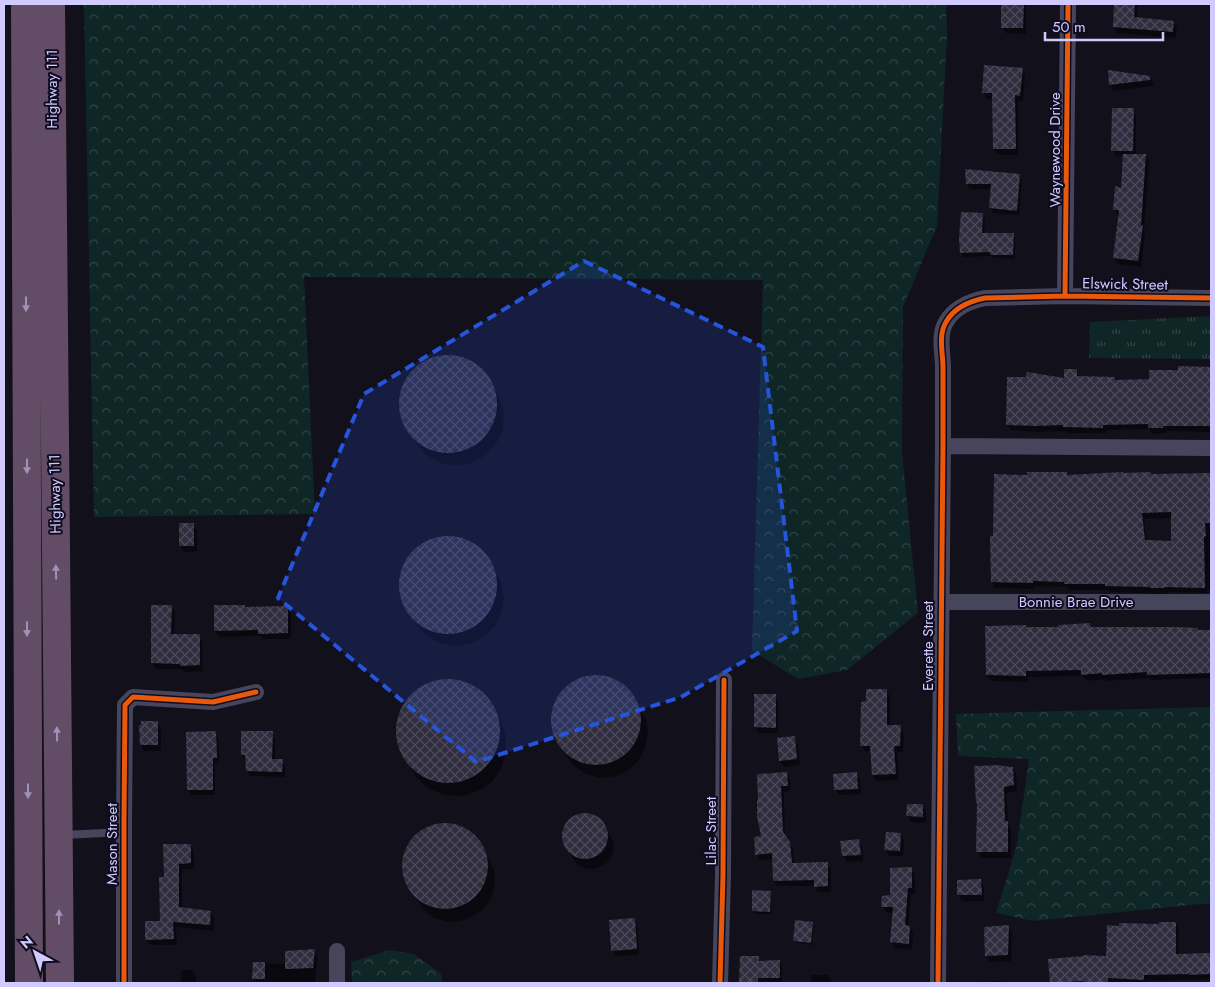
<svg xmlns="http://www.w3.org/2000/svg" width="1215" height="987" viewBox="0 0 1215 987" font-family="Jost,sans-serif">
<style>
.forest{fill:url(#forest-crowns)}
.park{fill:url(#park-tufts)}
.shadow{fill:#0007;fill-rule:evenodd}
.building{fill:url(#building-cross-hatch);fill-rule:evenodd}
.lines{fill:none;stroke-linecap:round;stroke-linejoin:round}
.lane{stroke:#46455c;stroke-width:8}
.street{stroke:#46455c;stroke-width:16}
.highway{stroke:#634c65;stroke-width:28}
.cycleway-casing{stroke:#0f0c1f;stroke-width:8}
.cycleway{stroke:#e8590c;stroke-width:5}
.oneway{fill:#9f91ba}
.marked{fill:#2654da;fill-opacity:0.2;stroke:#2654da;stroke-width:4;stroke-dasharray:10 6;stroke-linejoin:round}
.labels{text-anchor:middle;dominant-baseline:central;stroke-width:4;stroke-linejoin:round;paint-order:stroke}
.street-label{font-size:15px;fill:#d0caff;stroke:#0f0c1f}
</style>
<defs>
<pattern id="forest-crowns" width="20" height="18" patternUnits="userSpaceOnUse" patternTransform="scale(1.25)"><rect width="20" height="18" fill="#0f2626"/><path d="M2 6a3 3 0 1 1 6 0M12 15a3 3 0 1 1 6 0" fill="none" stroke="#314447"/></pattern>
<pattern id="park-tufts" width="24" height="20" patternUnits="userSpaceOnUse" patternTransform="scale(1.25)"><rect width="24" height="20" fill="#0f2626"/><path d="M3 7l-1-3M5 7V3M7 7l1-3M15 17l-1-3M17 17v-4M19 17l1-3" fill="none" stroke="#314447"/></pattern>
<pattern id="building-cross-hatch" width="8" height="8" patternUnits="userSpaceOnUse" patternTransform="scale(1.25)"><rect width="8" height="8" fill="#302d3e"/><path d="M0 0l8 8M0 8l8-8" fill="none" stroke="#4d4a5b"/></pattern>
</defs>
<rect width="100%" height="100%" fill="#12101b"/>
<path class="forest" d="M84 4H946L947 35 937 226 903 307 902 452 918 613 847 670 798 679 752 651 763 280 304 277 315 514 94 517Z
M1211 707V903L1033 921 996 913 1017 845 1029 759 958 756 956 714Z
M389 950 414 954 441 974 442 983H352L351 962Z"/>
<path class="park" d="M1211 316V359L1089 358 1090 322Z"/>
<path class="shadow" d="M1003 4H1026V34L1006 33 1002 27Z
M1116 4H1138L1137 19 1173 22 1177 28 1176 38 1117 33 1114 27Z
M1022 69 1025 75 1023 101H1018V155H998L994 149V99H987L983 92Z
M1150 77 1153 83V86L1114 91 1110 85Z
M1133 110 1136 116V155H1145L1149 161 1144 230 1145 232 1141 267 1118 264 1115 258 1120 216H1118L1115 210 1122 190 1124 156H1116L1113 150Z
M1019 175 1022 180 1019 215 993 213 990 208 992 189H970L967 184Z
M982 215 985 219 984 234H1013L1015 238V259L994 258 992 256 964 257 961 253Z
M439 357H454L469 361 482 371 500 398 504 413 503 429 496 444 485 456 470 464 455 466 440 463 426 455 416 444 408 430 402 416 400 401 404 386 412 373 424 363Z
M1179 368H1211V432L1166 431V433L1152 434 1150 429 1106 430V433H1068L1066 431 1039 432 1011 430 1007 425 1065 380 1076 370 1079 377 1115 378 1116 381 1150 380 1179 372Z
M1067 473 1069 477 1210 474 1211 475V590H1207V593L1167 592V594L1110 592 1109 590H1069L1067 587 1035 586V589L995 588 992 582 995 537 1028 476ZM1172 518 1173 542H1147L1144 519Z
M193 524 197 530V551L184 552 180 545Z
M445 537 461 539 475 545 486 555 501 582 504 597 502 611 496 625 485 636 472 643 456 646 440 643 426 636 415 623 407 610 401 595V578L406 563 416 550 429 541Z
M171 606 175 612 174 635H199L202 641 203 671 184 672 183 669H156L152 663Z
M215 606 245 608 287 607 291 613V639H263L261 636 219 637 215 631Z
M1092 628 1211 631V682L1209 678 1151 680 1150 678 1106 681 1105 679 1086 681 1083 676 1028 677V682L991 681 987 675 1026 629Z
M595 676 609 678 622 684 632 694 646 720 648 734 645 748 639 760 629 770 616 776 601 778 586 774 574 766 565 754 557 740 552 726 553 711 558 697 568 686 581 678Z
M455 680 470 685 484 694 494 708 501 721 506 737V753L501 769 492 782 478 791 462 796 444 795 428 788 416 777 399 748 397 731 400 714 408 699 421 687 437 681Z
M886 690 890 696V726H900L904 733 903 752H897L899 780 876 781 873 775 871 751H865L861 745 868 702Z
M755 695H775L778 701V733H758L755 727Z
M157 722 161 729V751H144L141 745Z
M215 732 218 737 219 763H215V795H191L188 790Z
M272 733 275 738V760L282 761 285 766V777L250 776 247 771 245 760 242 755Z
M794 738 798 744 800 765 784 767 780 761Z
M1013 768 1016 774 1017 791 1006 793 1008 822 1011 828V858H981L978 852V805Z
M786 774 790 779V791L784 792 785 837 793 849 794 864H827L831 869V892H818L814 886H777L774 881 773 859 760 860 757 854 762 838 758 816Z
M856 774 860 780 861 794 839 795 835 789Z
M923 805 926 811V823L911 822 908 816Z
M586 814 593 815 600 819 605 824 613 841 614 849 612 856 608 862 602 866 595 869H587L580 866 574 861 564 844 563 837 564 830 567 823 572 818 579 815Z
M445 824 458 826 471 832 480 842 494 869 495 882 492 896 485 908 474 916 461 921 447 922 434 918 423 909 407 884 403 870 404 856 410 843 419 833 431 826Z
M901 834 904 840 903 856H889L886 850Z
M858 840 862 847 863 861 847 862 843 856 842 842Z
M190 845 194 851V869H182V909L211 912 214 918 213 931 176 927 177 945H150L146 939 161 922 165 878Z
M911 869 915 875V894H911L908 927H910L913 933 912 950 895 948 891 942 894 913H886L883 907V897L891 896Z
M958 881H981L984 887V901H962L958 895Z
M770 892 771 895V914H754L753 911Z
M634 919 637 925 639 955 615 956 612 950Z
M812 923 814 926 812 945 796 943 794 941Z
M1176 924 1179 929 1178 956 1211 954V979L1147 981V983H1051L1049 960 1107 957 1160 925Z
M1008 926 1012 932 1011 961 990 962 986 956Z
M314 951 318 957 315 983H256L254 979V963L286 964Z
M758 957 761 962 779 961 782 966V983H741V982Z
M182 970H192L196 976V983H181Z
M811 975H828L832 983H811Z
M1003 981 1005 983H968V982Z
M910 982 911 983H888Z"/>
<path class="building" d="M1001 4H1024L1023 28H1001Z
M1114 4H1135L1134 17 1174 21 1173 32 1113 27Z
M984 65 1023 68 1020 96 1015 95 1016 149H993L992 93H982Z
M1108 70 1150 76V80L1109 85Z
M1112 108H1134L1133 151H1111Z
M1123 154H1146L1141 225H1143L1138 261 1113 258 1119 210H1113L1115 186 1121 188Z
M965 169 1020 174 1017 211 989 208 991 184H966Z
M961 212 983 213 982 233H1014L1013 255H990V252L960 253 959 238Z
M399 404a49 49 0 1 1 98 0a49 49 0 1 1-98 0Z
M1178 366 1211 367V426H1163V428H1148V424L1103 425V428L1063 427V425L1035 426 1006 425 1007 377H1026L1027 372 1064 378V369H1077V376L1115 377V380L1149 379V370H1178Z
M1027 472H1067V475L1123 472V473L1151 472V474L1210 473 1211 523H1205L1206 536 1204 537 1205 588 1164 587V588H1150V587L1105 586V584H1064V582L1033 581V583L991 582 990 536H993L994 474 1027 475ZM1171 512V541L1145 540 1142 513Z
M179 523H194V546H179Z
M399 585a49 49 0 1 1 98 0a49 49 0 1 1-98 0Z
M151 605H172L171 634H200V665L180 666V664L151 663Z
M214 605H245V607L288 606V633L258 634V630L214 631Z
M1090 623 1091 627H1177L1198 628V630H1211V673L1147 675V672L1102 675V673L1081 675V670L1026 671V676L986 675 985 626 1026 625V627H1058V625Z
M551 720a45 45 0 1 1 90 0a45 45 0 1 1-90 0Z
M396 731a52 52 0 1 1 104 0a52 52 0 1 1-104 0Z
M866 689H887V725H901L900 746H894L896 774 872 775 870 746H860L861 702 866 701Z
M754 694H776V728L754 727Z
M141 721H158V745H140L139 725H141Z
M216 731 217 758H213V790H187L186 732Z
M241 731H273L272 759H283L282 772 246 771 245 755H241Z
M795 736 797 759 779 761 777 738Z
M1001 765 1002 766 1013 767 1014 785 1004 787 1005 821H1008V852H976L977 803H976L974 766Z
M787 772 788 786H781L783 832 790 842 792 863 828 862V886L814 887V880L773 881 772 853 755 855 754 837 761 836 757 816V800H758L757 774Z
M857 772 858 789 834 790 833 774Z
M907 804H923V817L906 816Z
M562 836a23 23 0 1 1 46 0a23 23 0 1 1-46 0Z
M402 866a43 43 0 1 1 86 0a43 43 0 1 1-86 0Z
M886 832 901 833 900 851 884 850Z
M859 839 861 855 842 856 840 841Z
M163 844H191V863L179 864V907L211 911 210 925 173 922 174 939 145 940V921H160L159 877H164Z
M912 867V888H908L905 925 910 926 909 944 890 942 893 907H881L882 896 890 895V868Z
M981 879 982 895H957V880Z
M752 890 771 891 770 912 752 911Z
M635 918 637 949 611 951 609 920Z
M795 920 813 922 811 943 793 941Z
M1159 922H1176V954L1211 953V974L1189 975V974L1144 975V980L1108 978V983H1083V981L1050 983 1048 959 1084 956V955L1106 956 1107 925 1119 926V923L1159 924Z
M1009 925 1008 955 985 956 984 927Z
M315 949 313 968 285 969V951Z
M740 956H759V961L780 960V978H758V983L739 982Z
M253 962H265V979H252Z"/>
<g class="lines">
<path class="lane" d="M63 835 124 832"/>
<path class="street" d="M1065 296 1068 4
M943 446 1211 448
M941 602H1211
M337 951V983
M124 983V821L125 705 133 697 213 702 256 692
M720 983 723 875 724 680
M938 983 943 446C943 420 943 394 943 368 943 353 938 335 946 322 954 308 970 301 985 298L1065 296 1211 298"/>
<path class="highway" d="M25 4 29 983
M51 4 60 983"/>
<g class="cycleway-casing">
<path id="cycleway" d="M1065 296 1068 4
M124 983V821L125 705 133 697 213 702 256 692
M720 983 723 875 724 680
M938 983 943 446C943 420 943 394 943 368 943 353 938 335 946 322 954 308 970 301 985 298L1065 296 1211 298"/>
</g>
<use href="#cycleway" class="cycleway"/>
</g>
<defs><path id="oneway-solid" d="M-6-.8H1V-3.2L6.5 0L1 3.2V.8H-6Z" transform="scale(1.25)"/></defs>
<g class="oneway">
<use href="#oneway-solid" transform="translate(26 304) rotate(90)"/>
<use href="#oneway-solid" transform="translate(27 466) rotate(90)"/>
<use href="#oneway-solid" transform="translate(56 572) rotate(-91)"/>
<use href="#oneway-solid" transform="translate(27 629) rotate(90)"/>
<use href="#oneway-solid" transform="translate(57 734) rotate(-91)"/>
<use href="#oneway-solid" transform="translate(28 791) rotate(90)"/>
<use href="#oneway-solid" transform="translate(59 917) rotate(-90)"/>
</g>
<path class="marked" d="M584 261 763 347 797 631 681 697 476 762 278 598 364 394Z"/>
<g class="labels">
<g class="street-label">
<text transform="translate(52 89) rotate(-90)">Highway 111</text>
<text transform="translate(1055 150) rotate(-90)">Waynewood Drive</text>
<text transform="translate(1125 284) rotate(1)">Elswick Street</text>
<text transform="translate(55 494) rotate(-91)">Highway 111</text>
<text x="1076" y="602">Bonnie Brae Drive</text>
<text transform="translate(928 646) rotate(-90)">Everette Street</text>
<text transform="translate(711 831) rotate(-90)">Lilac Street</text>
<text transform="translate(112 844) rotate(-90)">Mason Street</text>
</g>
</g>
<rect width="1215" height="987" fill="none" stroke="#d0caff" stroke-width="10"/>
<g transform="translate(35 952) rotate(320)" stroke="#0f0c1f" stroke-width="4" paint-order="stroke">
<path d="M0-4L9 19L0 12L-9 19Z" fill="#d0caff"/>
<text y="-8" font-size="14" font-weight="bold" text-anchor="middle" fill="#d0caff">N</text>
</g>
<path d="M1045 32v8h118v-8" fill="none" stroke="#d0caff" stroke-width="2.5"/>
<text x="1052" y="32" font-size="15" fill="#d0caff" stroke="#0f0c1f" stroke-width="4" paint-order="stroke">50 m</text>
</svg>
